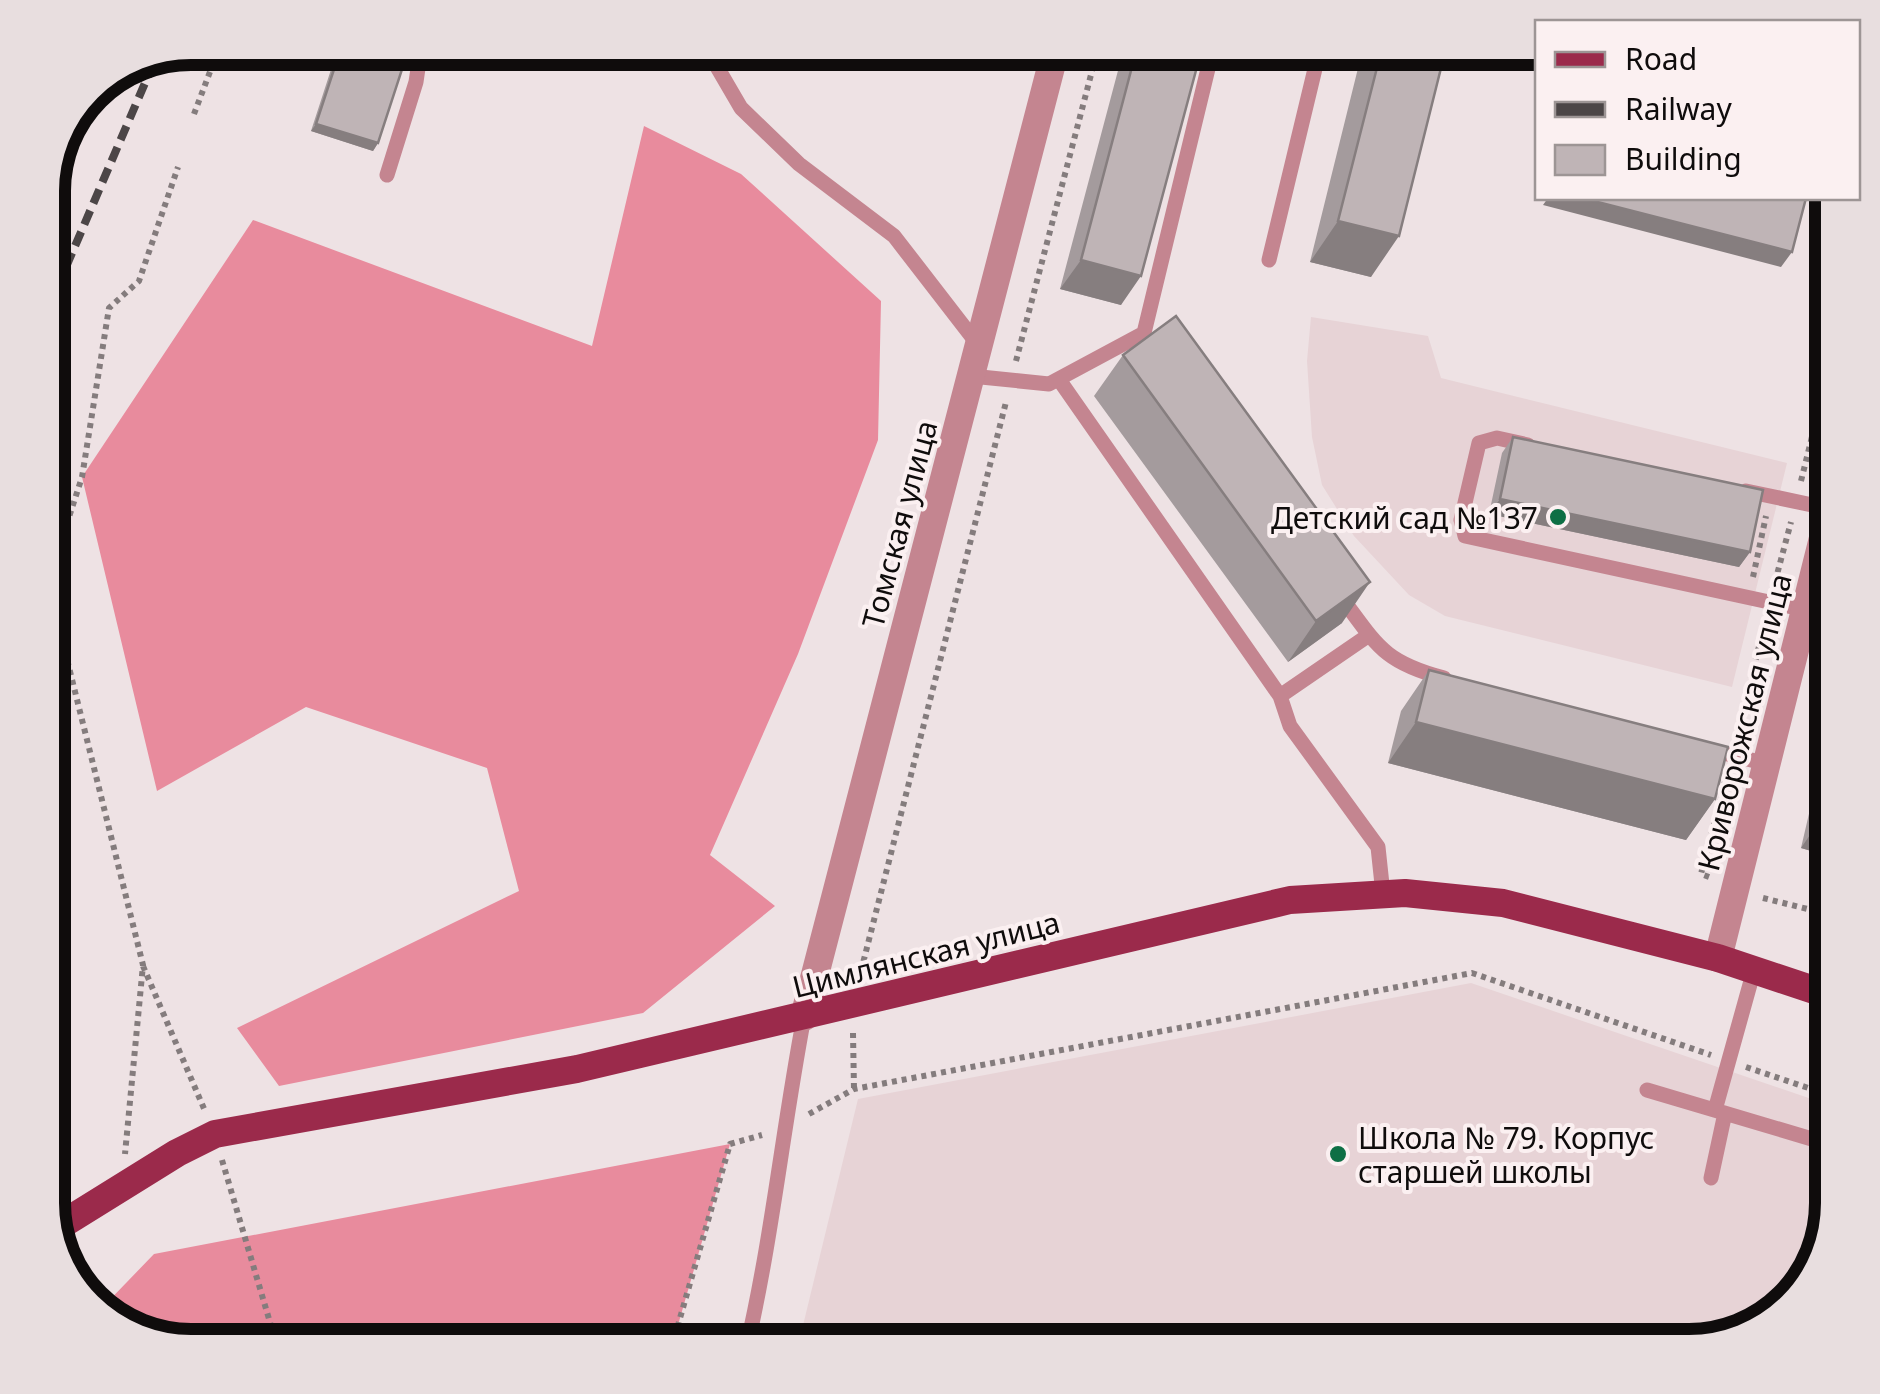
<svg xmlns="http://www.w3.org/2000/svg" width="1880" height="1394" viewBox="0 0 1880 1394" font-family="'Noto Sans',sans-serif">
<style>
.built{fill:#e7d3d6}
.forest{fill:#e88b9d}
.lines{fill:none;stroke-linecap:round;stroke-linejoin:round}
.path{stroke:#847c7d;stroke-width:6;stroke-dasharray:5 5;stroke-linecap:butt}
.service{stroke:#c48590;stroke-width:15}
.minor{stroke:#c48590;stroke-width:28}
.tertiary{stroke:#c48590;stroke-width:28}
.primary{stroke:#9b2a4b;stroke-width:28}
.rail{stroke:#4c4647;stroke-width:8;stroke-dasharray:15 8;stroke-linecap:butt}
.wall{fill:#a49b9d}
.shaded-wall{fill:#867e7f}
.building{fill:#bfb4b6;stroke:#867e7f;stroke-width:2.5}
.poi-dot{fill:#0e6f45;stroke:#fbf0f1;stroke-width:4}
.labels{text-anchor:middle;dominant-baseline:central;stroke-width:8;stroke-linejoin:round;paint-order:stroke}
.poi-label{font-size:30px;fill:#0f0c0c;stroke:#fbf0f1;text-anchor:end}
.street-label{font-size:30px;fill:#0f0c0c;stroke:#fbf0f1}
.rim{fill:none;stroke:#0f0c0c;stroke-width:12}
</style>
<rect width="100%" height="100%" fill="#eee2e4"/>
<path class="built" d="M1311 317 1428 336 1441 378 1787 463 1732 687 1445 616 1409 595 1354 536 1322 485 1312 437 1307 361Z
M1471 983 1832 1106V1203L1802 1291 1752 1332 1689 1346H798L858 1099Z"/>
<path class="forest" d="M644 126 741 174 881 301 878 440 798 654 710 855 775 906 643 1013 279 1086 237 1028 519 891 487 768 306 707 157 791 82 477 253 220 592 346Z
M730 1144 672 1346H191L99 1311 154 1254Z"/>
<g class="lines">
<path class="path" d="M194 114 219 48
M1016 361 1098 48
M1801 481 1832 356
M1753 577 1766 516
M48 582 82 477 109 308 139 281 178 167
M1775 582 1791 522
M48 583 143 965 125 1154
M1736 737 1765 623
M1709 877 1701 874 1727 774
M1763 898 1832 915
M143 966 205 1111
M861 971 1006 402
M853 1033 854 1089
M1746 1067 1832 1096
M809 1114 854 1089 1472 973 1711 1055
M222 1160 277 1346
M672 1346 730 1144 762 1135"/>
<path class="service" d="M706 48 741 108 799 164 894 236 979 346
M265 52 267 48
M387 175 416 82 421 48
M1269 260 1320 48
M971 376 1049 384 1144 333 1213 48
M1060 381 1280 696 1369 635
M1528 445 1497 438 1479 443 1461 520 1465 536 1806 610
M1746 491 1831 509
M1341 597C1377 645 1383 662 1444 678
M1280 696 1290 726 1378 847 1383 894
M1708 749 1767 764
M1647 1090 1832 1145
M1715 1110 1754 970
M1711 1178 1725 1113
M747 1346C772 1238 783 1127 804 1017"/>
<path class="minor" d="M1718 958 1832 502"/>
<path class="tertiary" d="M804 1017 1056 48"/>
<path class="primary" d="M53 1230 177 1153 215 1134 577 1069 1290 900 1405 893 1503 903 1718 958 1832 996"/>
<path class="rail" d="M48 187 53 171
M48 309 154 62"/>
</g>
<path class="wall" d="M338 48H396L378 143 373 151 311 131Z
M1124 48H1202L1121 305 1060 289Z
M1363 48H1446L1371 277 1310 262Z
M1123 355 1342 623 1288 662 1094 396Z
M1513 437 1750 552 1739 567 1489 514 1502 453Z
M1429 670 1715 799 1686 840 1388 763 1401 711Z
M1832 715V857L1801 848Z"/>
<path class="shaded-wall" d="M316 124 378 143 373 151 311 131Z
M1548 198H1582L1792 252 1781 267 1543 205Z
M1338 221 1399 236 1371 277 1310 262Z
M1081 260 1141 276 1121 305 1060 289Z
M1500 499 1750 552 1739 567 1489 514Z
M1370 582 1342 623 1288 662 1316 621Z
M1416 722 1715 799 1686 840 1388 763Z
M1821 819 1832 823V857L1801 848Z"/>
<path class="building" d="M341 48H396L408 51 378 143 316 124Z
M1137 48H1202L1141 276 1081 260Z
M1382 48H1446L1399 236 1338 221Z
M1582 198H1806L1792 252Z
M1176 316 1370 582 1316 621 1123 355Z
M1513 437 1763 490 1750 552 1500 499Z
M1429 670 1728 747 1715 799 1416 722Z
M1832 771V823L1821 819Z"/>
<g class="poi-dot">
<circle cx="1558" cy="517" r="10"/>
<circle cx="1338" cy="1154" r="10"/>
</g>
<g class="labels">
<g class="poi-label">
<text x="1538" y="517">Детский сад №137</text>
<text x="1358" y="1137" text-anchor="start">Школа № 79. Корпус<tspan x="1358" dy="34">старшей школы</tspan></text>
</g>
<g class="street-label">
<text transform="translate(899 524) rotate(-75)">Томская улица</text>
<text transform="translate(1744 722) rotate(-76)">Криворожская улица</text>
<text transform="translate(926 954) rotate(-14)">Цимлянская улица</text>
</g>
</g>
<path d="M0 0H1880V1394H0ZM191 65H1689A126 126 0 0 1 1815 191V1203A126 126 0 0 1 1689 1329H191A126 126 0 0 1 65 1203V191A126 126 0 0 1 191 65Z" fill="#e8dedf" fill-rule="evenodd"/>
<path class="rim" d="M191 65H1689A126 126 0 0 1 1815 191V1203A126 126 0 0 1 1689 1329H191A126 126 0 0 1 65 1203V191A126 126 0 0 1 191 65Z"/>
<rect x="1535" y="20" width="325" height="180" fill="#fbf0f1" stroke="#9d9595" stroke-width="2.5"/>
<rect x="1555" y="52" width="50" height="15" fill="#9b2a4b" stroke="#9d9595" stroke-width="2.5"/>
<text x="1625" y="70" font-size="30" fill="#0f0c0c">Road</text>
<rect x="1555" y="102" width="50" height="15" fill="#4c4647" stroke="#9d9595" stroke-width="2.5"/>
<text x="1625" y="120" font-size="30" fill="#0f0c0c">Railway</text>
<rect x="1555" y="145" width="50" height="30" fill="#bfb4b6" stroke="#9d9595" stroke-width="2.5"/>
<text x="1625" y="170" font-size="30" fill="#0f0c0c">Building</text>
</svg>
